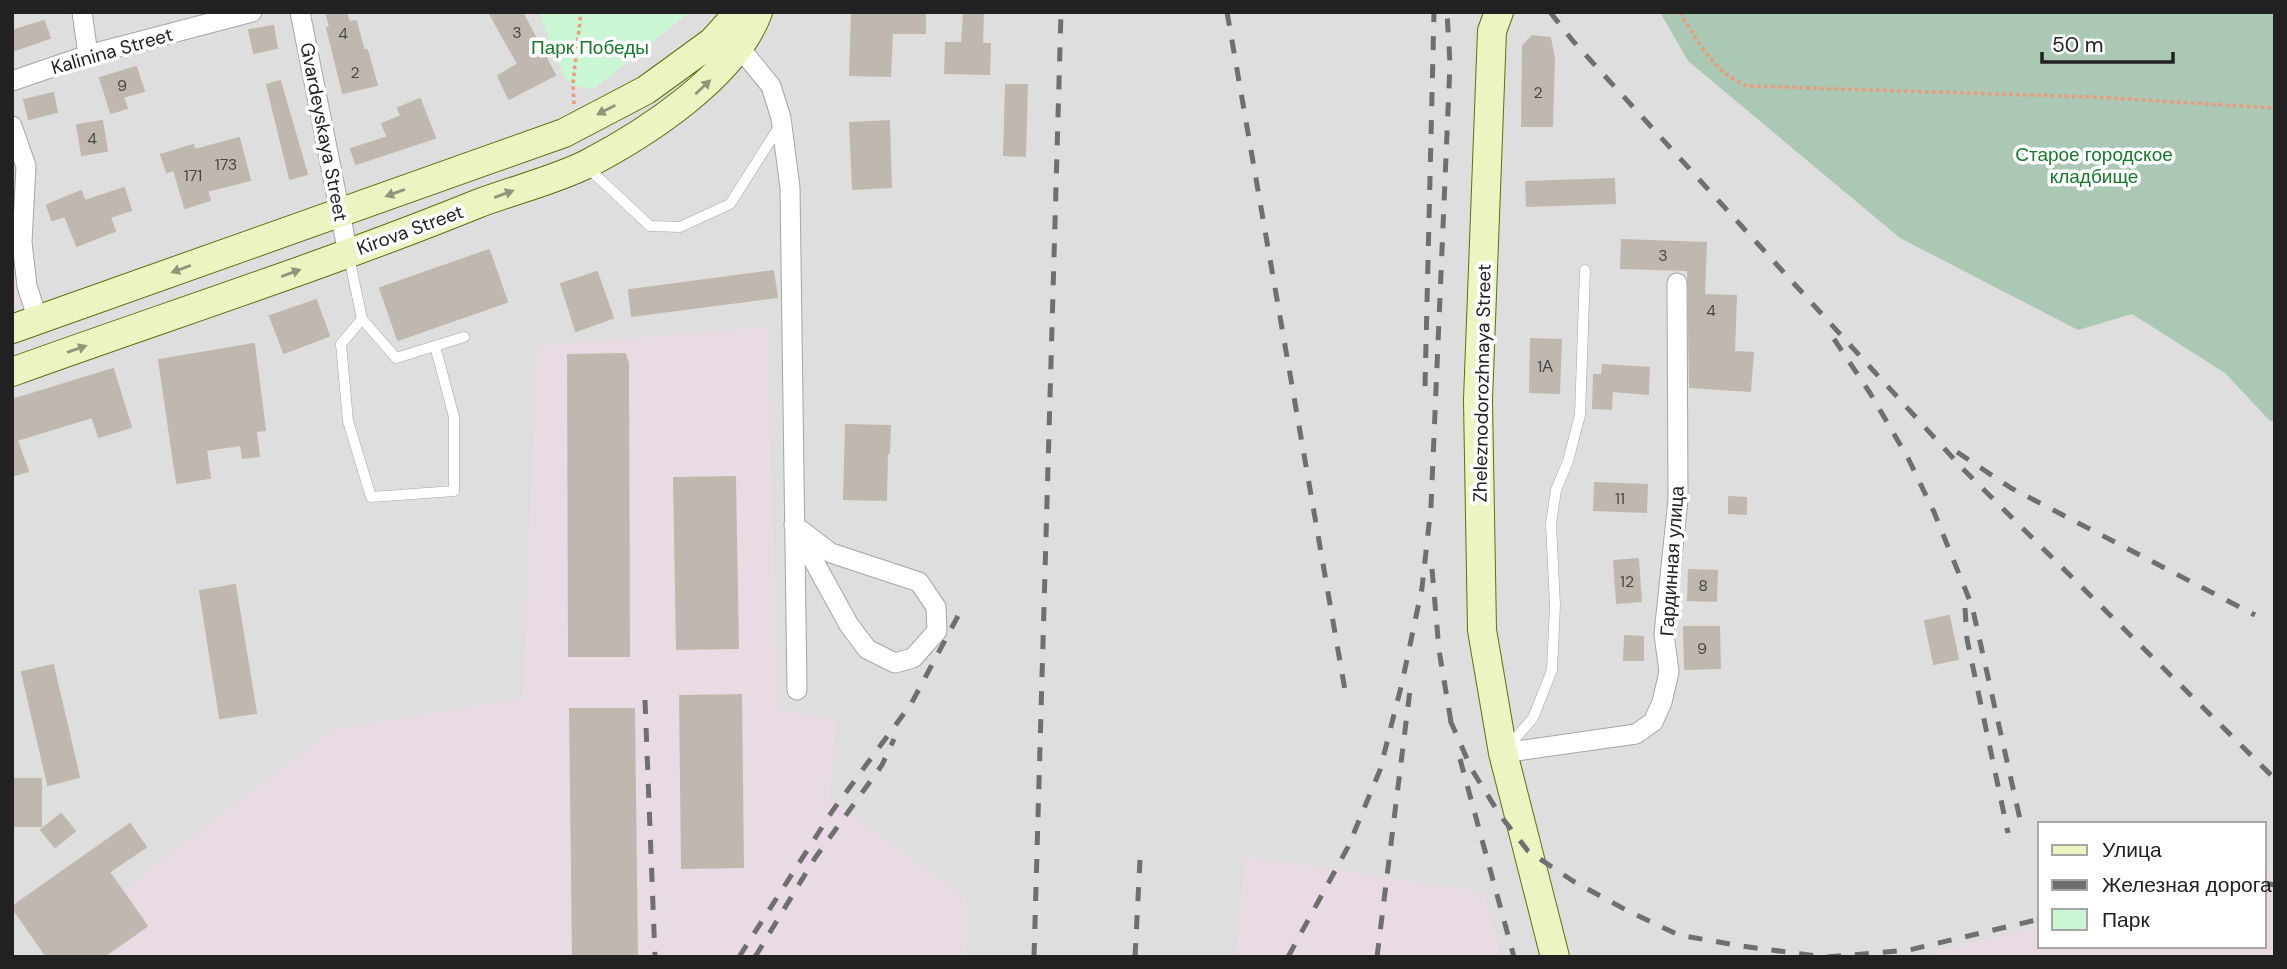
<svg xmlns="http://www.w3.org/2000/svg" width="2287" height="969" viewBox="0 0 2287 969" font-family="'DM Sans',sans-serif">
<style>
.residential{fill:#dfdede;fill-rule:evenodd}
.industrial{fill:#e9dbe4}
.cemetery{fill:#abc8b4}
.park{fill:#caf6d4}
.building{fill:#beb8b1;stroke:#c1b8ac;stroke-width:2}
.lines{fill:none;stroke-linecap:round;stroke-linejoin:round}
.lane-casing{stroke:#a5a5a5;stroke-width:11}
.street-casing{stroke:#a5a5a5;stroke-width:21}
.secondary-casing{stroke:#58720e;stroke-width:30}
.path{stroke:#ef987a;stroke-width:3.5;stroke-dasharray:3.5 3.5;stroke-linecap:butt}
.lane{stroke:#fff;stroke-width:10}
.street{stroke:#fff;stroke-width:19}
.secondary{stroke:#ebf5c2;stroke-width:28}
.rail{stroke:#6f6f6f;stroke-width:5;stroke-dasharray:14 14;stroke-linecap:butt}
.oneway{fill:#90967a}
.labels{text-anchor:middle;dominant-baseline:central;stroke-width:7;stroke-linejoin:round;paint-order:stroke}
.number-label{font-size:16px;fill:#484745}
.park-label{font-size:19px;fill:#15792c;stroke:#fff}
.street-label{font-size:19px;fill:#212121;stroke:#fff}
</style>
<rect width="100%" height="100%" fill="#f0efe8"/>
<path class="residential" d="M12 12H2275V957H12ZM2040 824H2264V946H2040Z"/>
<path class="industrial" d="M12 266 24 302 12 306Z
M767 327 778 708 837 721 829 797 967 899 966 957H103L147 926 122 891 333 729 523 698 537 346Z
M1246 856 1484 892 1501 957H1235Z
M2275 869V957H1934L1933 952 2040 926V946H2264V872Z"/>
<path class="cemetery" d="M1660 12H2275V421H2270L2225 373 2132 314 2078 330 1900 238 1688 61Z"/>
<path class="park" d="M539 12H690L594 89C581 88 572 87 564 77Z"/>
<path class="building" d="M326 12H346L349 22 356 21 364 51 367 50 377 85 343 93 327 28 330 27Z
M489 12H522L555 75 509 99 498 76 518 64Z
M852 12H925V33H892L890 76 850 75Z
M964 12H983L982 44H990L989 74 945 73 946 43H962Z
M44 21 50 38 12 51V31Z
M273 26 277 48 254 53 249 30Z
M1532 36 1550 38 1554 59 1552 126H1522L1523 46Z
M136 67 144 91 123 97 127 108 111 113 100 78Z
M280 81 307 174 290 179 267 85Z
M1006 85H1027L1025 156 1004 155Z
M53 93 57 112 29 119 24 100Z
M420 99 435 138 356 164 351 149 388 137 382 124 401 116 398 108Z
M102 121 107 151 82 155 77 125Z
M889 121 891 187 853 189 850 123Z
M239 138 250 180 207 191 210 200 185 208 174 170 167 172 161 155 193 145 195 150Z
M1614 179 1615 203 1527 206 1526 182Z
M124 188 131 210 110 217 115 231 77 246 65 216 52 220 47 205 81 191 85 201Z
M1622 240 1706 243 1704 295 1736 296 1734 352 1753 353 1750 391 1690 387 1688 270 1621 268Z
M489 250 507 302 398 340 380 288Z
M773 271 777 297 632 316 629 290Z
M597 272 613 318 576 331 561 284Z
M316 300 329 336 284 353 270 316Z
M1531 339 1561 340 1559 393 1530 392Z
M254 344 265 430 256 431 259 456 243 458 241 445 206 450 210 478 177 483 159 360Z
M625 354 628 363 629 656H569L568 355Z
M1603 365 1649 368 1648 394 1612 391 1611 409 1593 408 1594 375H1602Z
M113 369 131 427 99 437 92 417 17 440 28 471 12 476V400Z
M846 425 890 426 889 453H887L886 500 844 499Z
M735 477 738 648 677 649 674 478Z
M1595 483 1647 485 1646 512 1594 510Z
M1729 497 1746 498V514L1729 513Z
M1638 559 1641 601 1617 603 1614 561Z
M1689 570 1717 571 1716 601 1688 600Z
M235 585 256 713 220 718 200 591Z
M1949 616 1958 659 1934 664 1925 621Z
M1684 627H1719L1720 668 1685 669Z
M1625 636 1643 637V660H1624Z
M53 665 79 777 48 785 22 672Z
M741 695 743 867 682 868 680 696Z
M570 709H634L637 957H573Z
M12 779H41V826H12Z
M61 814 75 831 55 847 41 830Z
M130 824 146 847 109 872 147 926 103 957H47L12 907Z"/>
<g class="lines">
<g class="lane-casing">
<path id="lane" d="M588 168 650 226 680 227 730 204 781 124
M349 257 362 319 396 358 464 337
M362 319 341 344 348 421 371 497 454 491V417L435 346
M1507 748 1533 718 1552 670 1555 605 1551 524 1556 490 1568 461 1580 415 1585 270"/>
</g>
<g class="street-casing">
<path id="street" d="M82 12 88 55
M300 12 348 253
M739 47 771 86 781 118 790 188 797 690
M12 81 88 55 252 12
M12 126 26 166 22 242 27 286 38 320
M794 525 831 553 919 582 936 607 937 631 913 658 895 663 867 649 849 625Z
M1503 753 1636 734 1653 722 1662 702 1669 672 1664 634 1678 500 1677 283"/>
</g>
<g class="secondary-casing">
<path id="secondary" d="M1499 12 1492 31 1478 400 1482 630 1503 753 1555 957
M12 329 564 133 646 90 712 42 739 12
M12 372C167 316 324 266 477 204 511 191 555 180 587 164 645 134 735 76 758 12"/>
</g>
<path class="path" d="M1680 12C1698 42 1714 73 1747 86L2093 97 2275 108
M574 104 573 83 581 12"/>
<use href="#lane" class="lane"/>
<use href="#street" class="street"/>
<use href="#secondary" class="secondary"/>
<path class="rail" d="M1227 12 1346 696
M1550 12 1573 41 1963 469 2275 779
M1834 339 1870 393 1908 458 1934 512 1972 606 2022 828
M1425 386 1434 12
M1957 452 2011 488 2255 615
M1432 569 1439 650 1452 728
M1965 608 1967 639 2008 833
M645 700 655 957
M1450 720 1472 770 1500 815 1528 851 1573 881 1628 911 1679 935 1741 946 1825 957
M1460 759 1514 957
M2264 883 2275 885
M739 957 833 810 911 704 958 616
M755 957 815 858 882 765 894 739
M1034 957 1061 12
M1135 957 1140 860
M1288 957 1348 847 1380 770 1402 683 1422 588 1431 506 1450 64 1447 12
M1377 957 1411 682
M1827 957 1909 950 2040 919"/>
</g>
<defs><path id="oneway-solid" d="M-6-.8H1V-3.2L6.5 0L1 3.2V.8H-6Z" transform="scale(1.75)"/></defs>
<g class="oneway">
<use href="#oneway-solid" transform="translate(703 87) rotate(-43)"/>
<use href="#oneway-solid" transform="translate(606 110) rotate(153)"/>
<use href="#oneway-solid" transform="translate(395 193) rotate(160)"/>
<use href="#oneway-solid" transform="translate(504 194) rotate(-20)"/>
<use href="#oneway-solid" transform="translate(181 269) rotate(160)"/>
<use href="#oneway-solid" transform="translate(291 273) rotate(-20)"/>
<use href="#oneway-solid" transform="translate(77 349) rotate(-19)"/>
</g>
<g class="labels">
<g class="number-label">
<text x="517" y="32">3</text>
<text x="343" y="33">4</text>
<text x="355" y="72">2</text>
<text x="122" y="85">9</text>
<text x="1538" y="92">2</text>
<text x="92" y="138">4</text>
<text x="226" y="164">173</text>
<text x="193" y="175">171</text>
<text x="1663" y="255">3</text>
<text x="1711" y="310">4</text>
<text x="1545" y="366">1А</text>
<text x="1620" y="498">11</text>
<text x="1627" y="581">12</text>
<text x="1703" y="585">8</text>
<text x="1702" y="648">9</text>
</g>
<g class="park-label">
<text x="590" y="47">Парк Победы</text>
<text x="2094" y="154">Старое городское<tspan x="2094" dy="22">кладбище</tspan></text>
</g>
<g class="street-label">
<text transform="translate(112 51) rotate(-16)">Kalinina Street</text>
<text transform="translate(324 132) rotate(79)">Gvardeyskaya Street</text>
<text transform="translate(410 230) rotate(-20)">Kirova Street</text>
<text transform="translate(1482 383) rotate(-89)">Zheleznodorozhnaya Street</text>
<text transform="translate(1672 561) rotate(-86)">Гардинная улица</text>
</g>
</g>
<rect width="2287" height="969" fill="none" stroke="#212121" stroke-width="28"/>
<rect x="2038" y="822" width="228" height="126" fill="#ffffff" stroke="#a6a6a6" stroke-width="2"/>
<rect x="2052" y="845" width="35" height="10" fill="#ebf5c2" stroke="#a6a6a6" stroke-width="2"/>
<text x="2102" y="857" font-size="21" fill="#212121">Улица</text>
<rect x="2052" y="880" width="35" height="10" fill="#6f6f6f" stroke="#a6a6a6" stroke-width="2"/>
<text x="2102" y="892" font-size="21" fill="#212121">Железная дорога</text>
<rect x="2052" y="909" width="35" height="21" fill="#caf6d4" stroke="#a6a6a6" stroke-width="2"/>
<text x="2102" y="927" font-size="21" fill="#212121">Парк</text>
<path d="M2042 52v10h131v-10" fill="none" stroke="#212121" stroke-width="3.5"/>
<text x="2052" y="52" font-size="21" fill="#212121" stroke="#ffffff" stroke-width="5" paint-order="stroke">50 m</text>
</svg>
